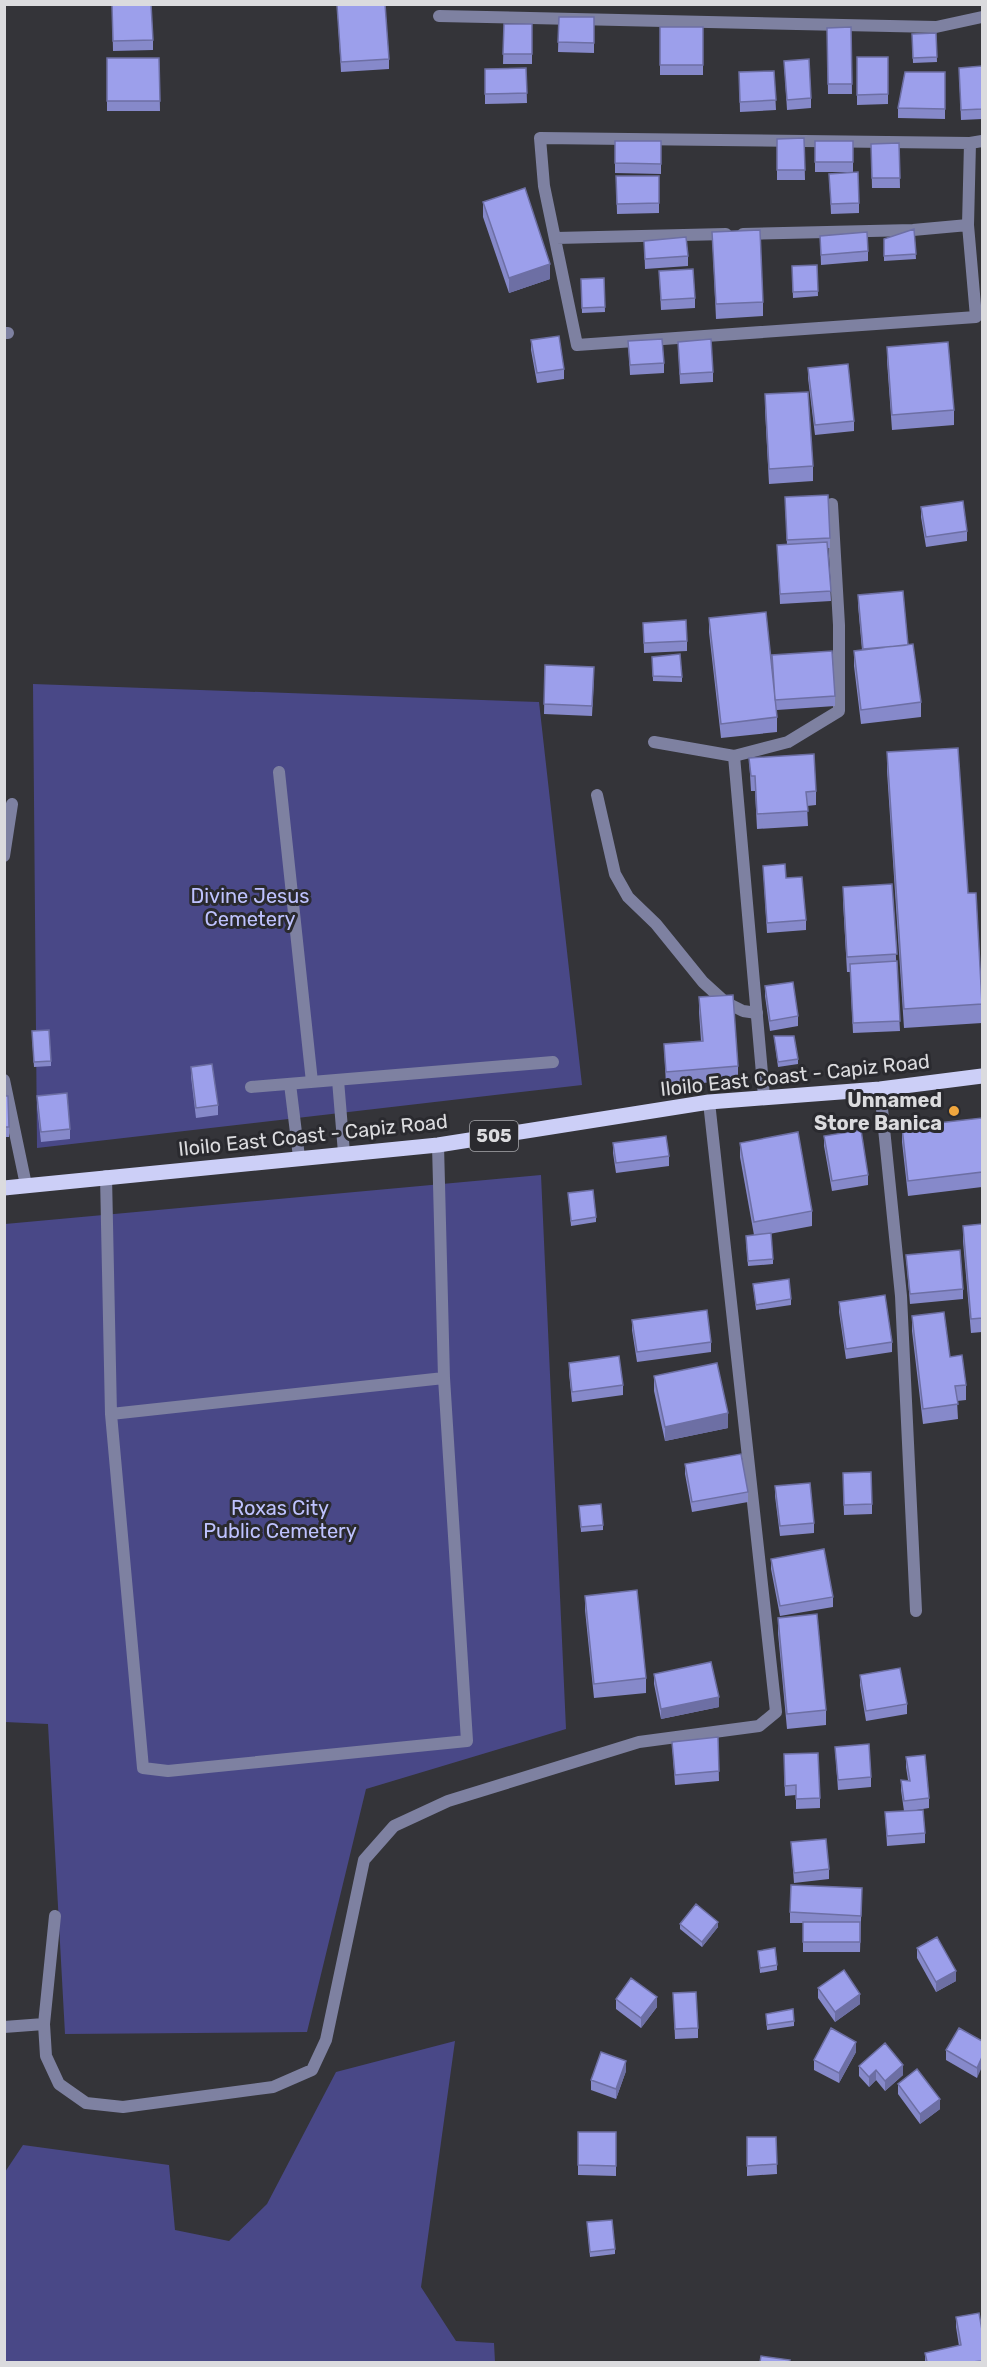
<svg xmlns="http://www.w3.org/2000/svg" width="987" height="2367" viewBox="0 0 987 2367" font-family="Rubik,sans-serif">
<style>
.green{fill:#494887}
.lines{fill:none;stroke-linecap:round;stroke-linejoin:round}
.lane{stroke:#7e81a1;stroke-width:12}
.street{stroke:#7e81a1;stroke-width:12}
.primary{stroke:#cccff7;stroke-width:15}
.wall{fill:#8689ca}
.shaded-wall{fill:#6d6fa4}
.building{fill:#9c9feb;stroke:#6d6fa4;stroke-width:1.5}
.poi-dot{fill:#f0a63e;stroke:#2a2a2f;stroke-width:2}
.labels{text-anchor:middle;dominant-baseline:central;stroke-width:6;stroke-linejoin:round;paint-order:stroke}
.shield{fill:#2a2a2f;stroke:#a6a6aa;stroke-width:1.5}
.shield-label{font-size:18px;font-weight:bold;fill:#dbdbde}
.park-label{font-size:20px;fill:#bec2fe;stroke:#2a2a2f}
.street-label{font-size:20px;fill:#dbdbde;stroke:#2a2a2f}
.poi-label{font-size:20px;font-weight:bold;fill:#dbdbde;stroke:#2a2a2f;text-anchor:end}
</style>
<rect width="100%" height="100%" fill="#343439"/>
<path class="green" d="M33 684 539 702 582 1085 37 1148Z
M541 1175 566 1729 366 1789 307 2032 65 2034 48 1724 5 1722V1224Z
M455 2041 421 2287 456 2341 494 2343 495 2362H5V2172L23 2145 169 2165 175 2230 229 2241 267 2204 336 2072Z"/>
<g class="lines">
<path class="lane" d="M279 772 312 1082
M597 795 615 874 628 897 656 924 703 982 725 1002 743 1011 757 1013
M338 1080 344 1153
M290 1084 299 1157
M251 1087 553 1062
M106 1176 111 1414 143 1768 168 1771 467 1741 444 1378 438 1145
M111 1414 444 1378"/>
<path class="street" d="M439 16 936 27 982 17
M970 143 968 225 976 317 577 345 544 186 540 138 970 143 982 141
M743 234 913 230 968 225
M556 238 726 234
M4 333H8
M654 742 734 756 788 742 839 711V625L832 504
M734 756 764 1096
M4 856 12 804
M4 1080 26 1185
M880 1089 901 1296 916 1611
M55 1916 44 2024 46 2056 59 2084 86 2103 123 2107 273 2087 312 2070 326 2040 364 1860 394 1826 448 1801 639 1742 759 1726 776 1712 709 1102
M4 2027 44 2024"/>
<path class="primary" d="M4 1188 438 1145 709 1102 880 1089 982 1076"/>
</g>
<path class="wall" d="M112 5 153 40V50L113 51Z
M337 5 389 59V69L341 72Z
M559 17H594V53L558 52Z
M504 24H532V64H503Z
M660 27H703V75H660Z
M851 27 852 94H828L827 28Z
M936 33 937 62 913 63 912 34Z
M857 57H888V104L857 105Z
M107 58H159L160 111H107Z
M784 61 811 98V108L787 110Z
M982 66V119L961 120 959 68Z
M526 68 527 103 485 104V69Z
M774 71 776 110 740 112 739 72Z
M945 72V119L898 118V108Z
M804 138 805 180H777V139Z
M615 141H661V174L615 173Z
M815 141H853V172H815Z
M899 143 900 188H872L871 144Z
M829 174 859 203V213L831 214Z
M616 176H659V213L617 214Z
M483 202 550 279 509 293 483 217Z
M914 229 916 259 884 261V239Z
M712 232 763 302V316L716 319Z
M820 236 868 251V261L821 265Z
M644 241 688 256V266L645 269Z
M817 265 818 296 793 298 792 266Z
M659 271 695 298V308L661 310Z
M604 278 605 312 582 313 581 279Z
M531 340 564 369V379L537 383 531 350Z
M628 341 664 363V373L630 375Z
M678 342 713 372V382L680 384Z
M887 347 954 410V425L892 430 887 361Z
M808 368 854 421V431L815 435 808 378Z
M765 394 813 466V481L769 484 765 409Z
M785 497 830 538V548H828L831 601 780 604 777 545H787Z
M921 507 967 531V541L926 547 921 517Z
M858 595 908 645 921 702V717L861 724 854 666V651L862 650 858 605Z
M709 618 773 678 772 655 835 696V706L777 710V732L721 738 709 632Z
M643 623 687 641V651L644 653Z
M652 657 682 677V682L653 681Z
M545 665 594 677 592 716 544 714Z
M887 752 968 893 982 996V1023L904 1028 887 771Z
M749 758 816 791V805L807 806 808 826 757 829 755 791H751Z
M763 866 786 878 806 920V930L767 933Z
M892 884 900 1031 853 1033 850 972H847L843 901V887Z
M765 986 798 1016V1026L770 1031 765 996Z
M699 997 738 1066V1080L666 1086 664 1044 701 1041 699 1012Z
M32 1036 51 1061V1066L34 1067Z
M774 1036 798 1059V1064L778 1067Z
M191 1067 218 1105V1115L196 1118 191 1077Z
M4 1096 9 1127V1137H4Z
M37 1096 70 1129V1139L41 1142 37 1106Z
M982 1125V1187L908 1196 902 1142V1127Z
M824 1136 868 1175V1185L832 1191 824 1146Z
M613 1143 669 1156V1166L616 1173 613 1153Z
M740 1143 812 1211V1226L769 1234 773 1259V1264L748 1266 746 1241 754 1235 740 1157Z
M568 1193 596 1217V1222L571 1226Z
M982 1224V1332L971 1333 963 1241V1226Z
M906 1255 963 1289V1299L910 1304Z
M753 1284 791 1299V1305L756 1310Z
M839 1302 892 1342V1352L846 1359 839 1312Z
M912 1316 950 1357 966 1385V1400L957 1401 958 1419 923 1424 912 1331Z
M632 1320 711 1342V1352L637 1362 632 1330Z
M569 1363 623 1385V1395L572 1402 569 1373Z
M654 1376 728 1428 665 1441 654 1391Z
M685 1464 748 1492V1502L692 1512 685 1474Z
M843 1483 872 1504V1514L844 1515Z
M775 1486 814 1523V1533L780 1536 775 1496Z
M579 1506 603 1525V1530L581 1532Z
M771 1559 833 1597V1607L780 1616 771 1569Z
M585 1596 646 1678V1693L594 1698 585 1610Z
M778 1618 826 1710V1725L787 1729 778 1633Z
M654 1674 719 1707 661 1719 654 1684Z
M860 1675 907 1704V1714L866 1721 860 1685Z
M718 1737 719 1781 675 1785 672 1742Z
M835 1747 871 1777V1787L838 1790Z
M906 1757 929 1798V1808L910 1811 925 1833V1843L887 1846 885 1812 904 1811 901 1790V1780H908L906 1767Z
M784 1764 820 1798V1808L796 1809V1795L785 1796Z
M791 1842 829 1869V1879L794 1883Z
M862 1888 860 1952H803V1923H790V1912Z
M680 1924 718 1927 702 1947 680 1929Z
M917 1948 956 1981 936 1992 917 1958Z
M758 1951 777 1965V1970L760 1973Z
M818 1988 860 2004 835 2022 818 1998Z
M673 1993 698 2028V2038L675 2039Z
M616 1999 657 2007 641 2028 616 2009Z
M766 2014 794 2021V2026L767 2030Z
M982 2041 977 2078 946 2060V2050Z
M856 2052 839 2083 814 2070V2060Z
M859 2066 903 2075 885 2091 876 2080 869 2087 859 2076Z
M626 2071 616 2099 591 2090V2080Z
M898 2084 940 2109 920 2124 898 2094Z
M578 2132H616V2176L578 2175Z
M747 2137H776L777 2174 747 2176Z
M587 2222 615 2249V2254L590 2257Z
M956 2317 982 2330V2362H925V2353L959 2346 956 2327Z"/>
<path class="shaded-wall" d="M550 264V279L509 293V278Z
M728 1413V1428L665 1441V1427Z
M719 1697V1707L661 1719V1709Z
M718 1922V1927L702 1947V1942Z
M956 1971V1981L936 1992V1982Z
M860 1994V2004L835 2022V2012Z
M657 1997V2007L641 2028V2018Z
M856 2042V2052L839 2083V2073Z
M982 2057V2067L977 2078V2068Z
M626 2061V2071L616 2099V2089Z
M903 2065V2075L885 2091V2081Z
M876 2070V2080L869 2087V2077Z
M940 2099V2109L920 2124V2114Z"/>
<path class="building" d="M151 4 153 40 113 41 112 5Z
M348 4H385L389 59 341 62 337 5Z
M559 17H594V43L558 42Z
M504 24H532V54H503Z
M660 27H703V65H660Z
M851 27 852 84H828L827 28Z
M936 33 937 57 913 58 912 34Z
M857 57H888V94L857 95Z
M107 58H159L160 101H107Z
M809 59 811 98 787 100 784 61Z
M982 66V109L961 110 959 68Z
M526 68 527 93 485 94V69Z
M774 71 776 100 740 102 739 72Z
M905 72H945V109L898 108Z
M804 138 805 170H777V139Z
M615 141H661V164L615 163Z
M815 141H853V162H815Z
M899 143 900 178H872L871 144Z
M858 172 859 203 831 204 829 174Z
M616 176H659V203L617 204Z
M525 188 550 264 509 278 483 202Z
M914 229 916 254 884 256V239Z
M760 230 763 302 716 304 712 232Z
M867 232 868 251 821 255 820 236Z
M686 237 688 256 645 259 644 241Z
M817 265 818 291 793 292 792 266Z
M693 269 695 298 661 300 659 271Z
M604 278 605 307 582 308 581 279Z
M559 336 564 369 537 373 531 340Z
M662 339 664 363 630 365 628 341Z
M711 339 713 372 680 374 678 342Z
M948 342 954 410 892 415 887 347Z
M848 364 854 421 815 425 808 368Z
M808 392 813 466 769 469 765 394Z
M828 495 830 538 787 540 785 497Z
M963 501 967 531 926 537 921 507Z
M827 542 831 591 780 594 777 545Z
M903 591 908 645 863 649 858 595Z
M766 612 777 717 721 724 709 618Z
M686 620 687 641 644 643 643 623Z
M913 644 921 702 861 710 854 651Z
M832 651 835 696 775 700 772 655Z
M680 654 682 677 653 676 652 657Z
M545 665 594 667 592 706 544 704Z
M958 748 968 893H976L982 1004 904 1009 887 752Z
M814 754 816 791 806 792 808 811 757 814 755 776H751L749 758Z
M785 864 786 878 802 877 806 920 767 923 763 866Z
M892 884 897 954 847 957 843 887Z
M897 961 900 1021 853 1023 850 964Z
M793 982 798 1016 770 1021 765 986Z
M733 995 738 1066 666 1072 664 1044 703 1041 699 997Z
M49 1030 51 1061 34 1062 32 1031Z
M774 1036H794L798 1059 778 1062Z
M212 1064 218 1105 196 1108 191 1067Z
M67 1093 70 1129 41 1132 37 1096Z
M4 1096H8L9 1127H4Z
M982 1118V1172L908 1181 902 1127Z
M861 1130 868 1175 832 1181 824 1136Z
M798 1132 812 1211 754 1222 740 1143Z
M666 1136 669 1156 616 1163 613 1143Z
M593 1190 596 1217 571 1221 568 1193Z
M982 1224V1318L971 1319 963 1226Z
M771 1233 773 1259 748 1261 746 1236Z
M960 1250 963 1289 910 1294 906 1255Z
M789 1279 791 1299 756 1305 753 1284Z
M885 1295 892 1342 846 1349 839 1302Z
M707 1310 711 1342 637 1352 632 1320Z
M944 1312 950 1357 962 1355 966 1385 955 1386 958 1404 923 1409 912 1316Z
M619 1356 623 1385 572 1392 569 1363Z
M717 1363 728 1413 665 1427 654 1376Z
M741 1454 748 1492 692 1502 685 1464Z
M871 1472 872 1504 844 1505 843 1473Z
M810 1483 814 1523 780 1526 775 1486Z
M601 1504 603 1525 581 1527 579 1506Z
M824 1549 833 1597 780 1606 771 1559Z
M637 1590 646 1678 594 1684 585 1596Z
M817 1614 826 1710 787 1714 778 1618Z
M711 1662 719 1697 661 1709 654 1674Z
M900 1668 907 1704 866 1711 860 1675Z
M718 1737 719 1771 675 1775 672 1742Z
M869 1744 871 1777 838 1780 835 1747Z
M818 1753 820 1798 796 1799V1785L785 1786 784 1754Z
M925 1755 929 1798 904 1801 901 1780 910 1781 906 1757Z
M923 1810 925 1833 887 1836 885 1812Z
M826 1839 829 1869 794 1873 791 1842Z
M791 1885 862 1888 861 1916 790 1912Z
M696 1904 718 1922 702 1942 680 1924Z
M803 1922H860V1942H803Z
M937 1937 956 1971 936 1982 917 1948Z
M775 1948 777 1965 760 1968 758 1951Z
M844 1970 860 1994 835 2012 818 1988Z
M631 1978 657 1997 641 2018 616 1999Z
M696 1992 698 2028 675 2029 673 1993Z
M793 2009 794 2021 767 2025 766 2014Z
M831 2028 856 2042 839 2073 814 2060Z
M959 2028 982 2041V2057L977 2068 946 2050Z
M885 2043 903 2065 885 2081 876 2070 869 2077 859 2066Z
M601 2052 626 2061 616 2089 591 2080Z
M917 2069 940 2099 920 2114 898 2084Z
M578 2132H616V2166L578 2165Z
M747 2137H776L777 2164 747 2166Z
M612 2220 615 2249 590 2252 587 2222Z
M979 2313 982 2330V2361L972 2362H927L925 2353 961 2345 956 2317Z
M761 2356 790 2360 789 2362H760Z"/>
<circle class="poi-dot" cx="954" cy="1111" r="6"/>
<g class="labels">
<rect class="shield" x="470" y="1121" width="48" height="30" rx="4.5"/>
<g class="shield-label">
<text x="494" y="1136">505</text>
</g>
<g class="park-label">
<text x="250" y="896">Divine Jesus<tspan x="250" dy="23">Cemetery</tspan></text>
<text x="280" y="1508">Roxas City<tspan x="280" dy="23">Public Cemetery</tspan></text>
</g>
<g class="street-label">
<text transform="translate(795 1075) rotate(-6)">Iloilo East Coast - Capiz Road</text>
<text transform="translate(313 1135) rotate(-6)">Iloilo East Coast - Capiz Road</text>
</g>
<g class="poi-label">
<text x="942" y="1100">Unnamed<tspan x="942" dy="23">Store Banica</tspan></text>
</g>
</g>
<rect width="987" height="2367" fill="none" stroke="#dbdbde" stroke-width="12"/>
</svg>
